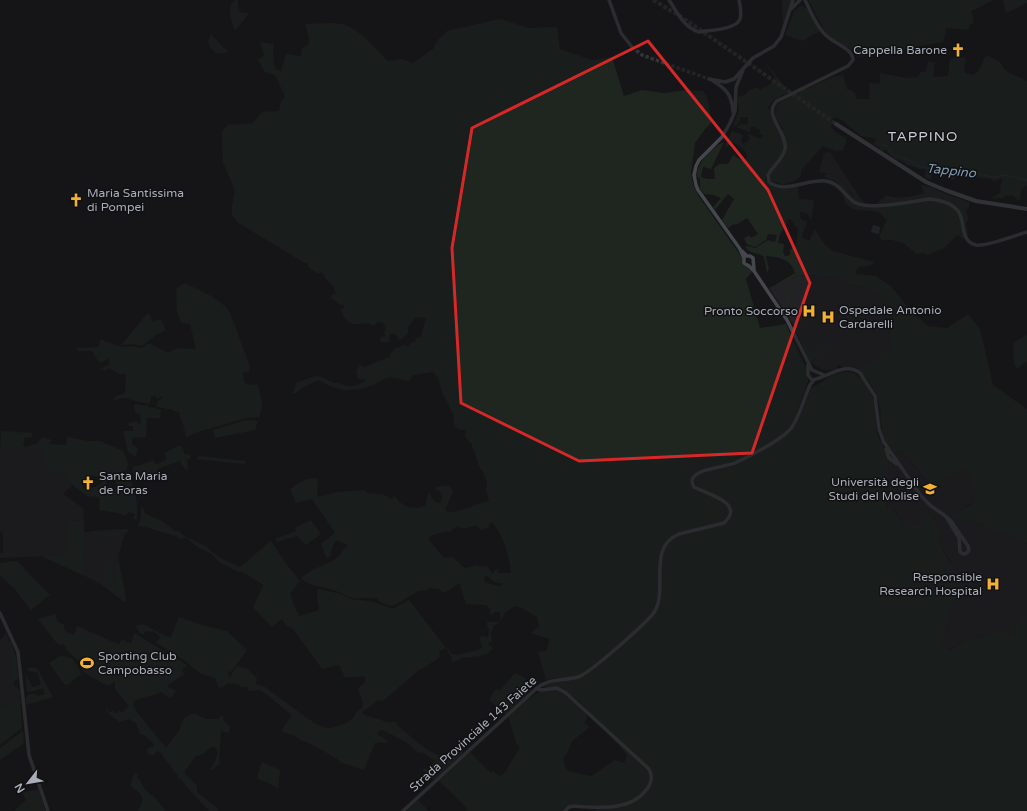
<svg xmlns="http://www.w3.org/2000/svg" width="1027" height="811" viewBox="0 0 1027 811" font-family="'Varela Round',sans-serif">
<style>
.built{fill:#222225}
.green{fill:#1e261f;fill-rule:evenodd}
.water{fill:#2c353c}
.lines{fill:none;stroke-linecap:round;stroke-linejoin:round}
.stream{stroke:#2c353c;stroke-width:1}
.secondary-tunnel{stroke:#333438;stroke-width:3.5;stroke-dasharray:3.5 2;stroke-linecap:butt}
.primary-tunnel{stroke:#333438;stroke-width:4;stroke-dasharray:4 2;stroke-linecap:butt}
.secondary{stroke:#45474d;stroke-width:3.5}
.primary{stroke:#53555c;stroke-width:4}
.marked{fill:none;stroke:#d62828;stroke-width:3;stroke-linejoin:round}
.labels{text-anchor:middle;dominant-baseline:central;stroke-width:3;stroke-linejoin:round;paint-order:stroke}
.poi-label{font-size:12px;fill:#a8adb8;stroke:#111113;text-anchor:end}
.street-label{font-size:12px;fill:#a8adb8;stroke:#111113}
.water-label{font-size:13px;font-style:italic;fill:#7f9bb3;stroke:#111113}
.quarter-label{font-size:14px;letter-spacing:1px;fill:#c9ccd4;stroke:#111113}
</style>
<rect width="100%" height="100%" fill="#161618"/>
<path class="built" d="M830 152 859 196 866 204 859 202 840 180 834 175 819 172 824 153Z
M798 275 838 277 844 279 843 283 873 290 891 301 888 303 889 311 893 315 888 342H891L893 347 857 368 843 367 839 365 837 366 836 369 824 371 810 362 793 324 769 288 775 285 777 287Z
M0 449 41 450 67 475 68 482 72 485 63 494 83 508 84 520 66 521 67 555 0 558V553H3V535L2 531H0Z
M902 451 926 481 937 486 958 472 962 470 966 471 975 492V498L974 503 967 505 954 519 978 522 987 528 1011 533 1027 544V614L1020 619 1011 635 1001 630 974 639 970 637 949 650 940 646 947 626 950 623 949 614 952 612 953 602 957 598 951 562 940 544 939 525 928 512 921 517V522L907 527 903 525 895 510 888 509 886 497 889 456Z
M126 529 129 530 124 536 118 556 126 599V601L124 602 101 584 85 576 84 532Z
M6 633 16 657 18 678 13 681 15 687H17L20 692V698L0 706V641Z"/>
<path class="green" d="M236 0H238V7L241 13H249L236 30 234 29C232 20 225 6 236 0Z
M782 0H792L783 25Z
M808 0H995C986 2 980 8 971 11L974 23 969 25V30L946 28 944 40 942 42 859 57 856 55 850 49 829 36 824 29Z
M1003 0H1027V3L1006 13Z
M800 6C810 6 816 23 820 31L802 41 785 35 794 11Z
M500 19 529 28 557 27 560 49 592 60 612 57 624 96 642 90 664 93 687 90 703 91 707 97 712 122 706 128 695 143 691 173 693 185 698 195 752 272 746 279 760 328 786 324 806 368 808 381 796 414 799 416 811 388 824 381 826 378C845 371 853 367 866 385 870 391 873 397 875 404 876 414 875 425 878 435 880 443 889 454 889 460 889 476 883 494 888 509L894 510 903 524 907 527 911 523 914 525 921 522V513L928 512C931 516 936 520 938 524 941 529 938 537 940 543 945 560 974 584 953 602L954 609 949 614 950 623 947 626 941 646 950 650 970 637 975 639 1001 630 1011 635 1020 619 1027 614V811H596V805C584 805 572 801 562 811H465L468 809 439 781 470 752 491 773 493 771 500 776 505 772 520 747 516 743 508 716C522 703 544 680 565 693 573 698 579 707 586 714L587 718 584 723 590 727 572 741 570 748 563 759 567 771 591 776 615 760 624 763 627 755 580 702 560 687H543L542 686 544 685 560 681 559 677 546 680 538 652 546 651 550 639 531 633 539 626 537 617 522 608 516 606 505 612 502 620 494 626 491 632 492 641 488 644 493 648C486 658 474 656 463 658 459 659 456 662 451 662L452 658 446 648 439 651 440 657C433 661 427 667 419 670L383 701 377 700 371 706 363 711V714C365 715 386 722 388 722 392 723 391 721 395 722 397 723 398 724 399 727 411 736 427 752 441 756 449 758 457 754 463 751V753L434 780 422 769C427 768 431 770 435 774L439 773 438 770 432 766V763L436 762 424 753 417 752 406 742 383 730H380L377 734 389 742C384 744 380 741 375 743L364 770 340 762 336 758 305 741H302L293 735 282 732V730L292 715 289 714V713L266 694 259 690 248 691 247 687H241L239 685C233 684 227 681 223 687L219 688 215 678 201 674 181 658 155 642 159 640 160 636 153 631 151 632 145 631 143 635 140 633 135 626 142 624C153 627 160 636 171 637L179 617 201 625 227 631 247 650 231 672 229 671 228 673 229 674 228 676 230 677 237 666 247 669 257 678 256 684 265 687 308 719 311 720 314 723C319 724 323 728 328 728 334 728 351 722 354 717 356 714 354 714 357 712 360 709 362 709 363 705 363 694 352 691 365 683V677C358 676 352 678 345 677L339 665 322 669 293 629 287 626 282 619 272 627 253 607 263 586 262 584 244 573 236 571 219 562 212 554 199 548 186 538 179 539 178 537 149 528 138 526 141 518V505L146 514 162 521 175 531H179L184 536 206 546C213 556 229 562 240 567L271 541 287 565 300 581 290 594 296 610 300 616 319 610 317 597 318 589 337 593 351 599 374 602 390 608H395L409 600 446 648H447L452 654 456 655 478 650 482 647 479 637 484 636 488 638 489 629 487 625V622H498L501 620 500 612H495L491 615 490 609 486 605 466 604 460 584C453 585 450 591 442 593L439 589 429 588 427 590 418 591 395 605 390 606 380 602 378 599C371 597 362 599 353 598 347 597 342 593 336 591 325 586 311 588 301 578 310 570 321 566 332 561 338 558 343 550 348 545L336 540 331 551V555L327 559 321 544 335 533 312 499 296 503 290 489C301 482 305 477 318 479L317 497 338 492 364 490C367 493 370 495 375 493L379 495 383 494 391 499 395 496C398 502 406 508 415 508 418 508 422 506 425 506L429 492C432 498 433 503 440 503L442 498 440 492 436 490 435 488 440 486 449 485 453 492 447 506 445 507 447 512C462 513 475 503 489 501L486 489 487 482 483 472 479 466 471 443 465 437 466 429 461 430 456 428 453 419 454 416 442 392 438 378 433 372 413 375 409 381C403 380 393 377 387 378 381 380 376 384 370 386 351 393 337 391 318 380 311 384 302 386 297 393H293L296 383C315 376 315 372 334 383 340 382 341 384 347 386 352 387 362 384 366 380L358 379 356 372 360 365 365 367 391 356 390 354 397 347 399 348 403 345 408 346 411 343 415 342 416 338 421 337C422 331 424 325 426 319L422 317 415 318 408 327V333L402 339 399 340 397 336 392 333 390 335 389 342H381L380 337 386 336 384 333 386 329 383 323 377 322 375 325 372 326 369 323C355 325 347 326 341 310L345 307 344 305H341L331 298 333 294H336L333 286 325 278V276L321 272 319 274 308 267V263L303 262 237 222 232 214V206L235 191 223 162 222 132 228 125 253 123 262 112 279 111 281 101 285 96 275 75 265 72 258 60 264 56 260 42 274 44 273 57 275 69 281 71 286 54 301 56 302 48 309 44V38L305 24C318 24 332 21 345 25 359 29 378 51 388 61L401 59 413 63 433 49 437 41 447 31ZM492 522C504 537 509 554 511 573H499L497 569 495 570 493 574 487 566H479L475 565C460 572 463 564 452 557L444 558 429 540 430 536 440 533 452 531V529L458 527 464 529 476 525 481 530 489 527 490 523ZM487 576C492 580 497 585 504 583L499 586 484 582 485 577Z
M211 34 228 52C218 56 211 52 208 42Z
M986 55 1000 62 1004 69 1008 72 1027 81V185L1021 189 1020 200H1018L1012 195 1003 196 1004 198H991L1000 193 1001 183 1003 179 1001 178 994 181 990 179 972 177 964 174 957 176 953 180C947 176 940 172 932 174L931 178 928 179 924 176 926 173 925 169H919L909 165H907L903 161 895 159 890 155 886 150 882 151 877 146 873 144 877 139 861 136 842 120 836 117 832 119 831 127 835 132 846 138V142L843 150 836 151 823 146 801 170V174L799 178C788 184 781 187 770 180L769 176 771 174 768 171 765 178C771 192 787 188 798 186L799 199 814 200 811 220 808 214 800 212 801 219 807 222C806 228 802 232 802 238L809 241 815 229 824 244 833 251 874 262 872 265 859 267 855 272 856 274 876 276 891 286 911 311 928 326 947 328 968 314 980 329 993 385 1027 409V544L1012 534 1014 537 987 528 982 524 978 522 954 519 951 515 974 503 973 500 975 497V492L966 471 962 470 958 472 937 486 930 485 902 451 892 454 883 437 880 417H881L880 406H879C878 390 867 379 857 368L893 347 891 343 888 342 893 315 889 311 888 303 890 301 873 290 843 283 844 279H840L838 277 798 275 782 284 780 287H777L775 285 795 273C791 259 779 257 766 256L769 270 767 272 764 257C757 252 750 254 745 247L748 246 755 248 768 240 775 242 777 235 768 234 766 240 755 247 747 244 744 238 749 235 751 238 758 234 747 218 736 225 734 224 728 228 722 220 734 199 728 194 715 210 713 207 721 198 713 195 704 194 700 189V178L696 177C698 162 710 148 724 142L711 169 703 167 701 177 707 179H715L714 168 720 164H728L733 155 741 160 747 158C748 150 739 147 733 142L725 147 732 131 743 135 741 141 744 145 745 142 747 143 750 137 747 136 748 134 761 139 763 135 759 134 760 130 752 126 749 132 736 127 741 124 748 125V117H740V122L732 128 739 111 737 98 740 96 745 95 748 91 756 87 761 90 763 87 765 88 776 79 763 59 789 92C782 96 771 100 768 108L779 131 784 129C776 121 773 115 777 104L801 90 809 88 833 77 843 75 847 89C853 91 856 92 857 99H870L869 83 880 84V73L906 78 918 77 921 72H926L928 61 935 63 933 77 948 76 950 60 956 56 966 58 964 71 966 73 972 75 978 72ZM790 219 798 229 796 245 790 250V255L785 256 783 252 784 244 778 243 780 234 788 223 786 221Z
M825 174 834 175 840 180 854 197 856 196C861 206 868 206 878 203L880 200 884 198 885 195C897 200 912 197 924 193L921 185 931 187 943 193 969 202V207L966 210 968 218 966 225 968 234 963 239 958 235 956 236 944 248 928 255 923 253 917 254 903 243 892 240H882L879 237 887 220C883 217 882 213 878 212 869 210 857 212 850 207 837 196 848 181 825 178Z
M185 283 213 297 226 307 230 313 250 366 249 371 243 373 244 382 249 385 257 384C261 395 265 406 259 417L246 418 201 431 186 437 183 424 179 414 180 412 174 411 172 409H167L155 406 157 405 158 401 163 397V396L157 399 155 396 151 397V402L148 404 124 398 114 400 113 399 118 395 123 394 125 392 126 375 124 373 122 375 109 368 106 370H101L100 369 110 364 108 358C98 367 98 360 92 351H78L76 348 99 347 100 340H102L121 347 133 346 140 348 144 347 149 343 168 353 177 348 196 349 190 324 181 323 177 311 176 291 177 288Z
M786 291 787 292 790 301 800 319 821 340 803 326 782 293Z
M147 314 150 315 152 321 161 319 166 330 156 335 142 346 133 344 121 345Z
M793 324 809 350 818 351 829 343 833 342 835 345 810 362Z
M1027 335V361L1017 369 1014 364 1013 343Z
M135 404 149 406V408L151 407 161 410 160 418H147L146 437 132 438V444L138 448 136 457 128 452 123 431H133V426H128L130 420 131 423H133L134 421 138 422V424H141L140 415 136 413 134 408Z
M246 420 258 421 255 430 215 438 213 430Z
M1 431 33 433 32 436 29 438 25 437 23 445 26 447 38 443 42 437 52 440 51 442H49V444L66 445 67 437 88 441H100L123 451 128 463 127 470 102 478 90 475 87 477 88 479 81 481 84 489 94 487 102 484 100 481 107 479 106 483 107 491 111 490V492L117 490 115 476 129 471 137 503V519H133L135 514 128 512 126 516 118 513 99 510 100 497 87 496 68 482 67 475 53 473 42 462 41 450 0 449Z
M181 445 185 454 190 455V459H187L188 472 179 461 158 469V479L135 480 132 469 134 466H139L153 460 155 464H158L167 459 164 453Z
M199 456 245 461V463L244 464 196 459Z
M84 520 85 576 41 556 67 555 66 521Z
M311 520 321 534 306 545 297 536 277 542 275 539 296 531 295 528Z
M126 529 129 530C121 538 100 539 92 531Z
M117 560 126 599 125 602 101 584 105 574 99 567 101 565 112 566V576L113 580 111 584 114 585 116 562Z
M14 561H17L50 595 31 610 14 588 0 576V563Z
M55 614 58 622 64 625V629L66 632 74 635 77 626 118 644 120 643 122 639 131 644 134 633 187 665 182 670 184 674 167 686 176 691 171 698 161 692 151 696 135 700 133 704 136 711 166 748 180 729 183 719 194 713 206 719H218L223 715V719L230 727 229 733 221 731 219 760 221 764 216 766 214 769 211 770C212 763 219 758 217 749L213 746C205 750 205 755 196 756L184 772 197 786V792L217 808 218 811H209L180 779H177L178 776 160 752 157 751 154 755H149L147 751 148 748 154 746V744L144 735 140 734 136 723 129 719 120 722 112 717 106 710 108 707V712L113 711 115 713H118V711L123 712 129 706 115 689V682H113L109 686 106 685 83 672 79 661 66 650 67 648 63 644 61 646 55 641 38 619Z
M11 642 16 657 18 678 16 680 7 683 6 679 12 677 8 667 14 665 5 643Z
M62 655 69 658H72C77 663 78 669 82 674L67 685H65L49 663Z
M28 668H37L53 697 26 705V698L29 694H35L38 696 45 694 43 688 34 691 27 692 26 674 32 687H35L41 684 37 672 27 671Z
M515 673 524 677 532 689 506 714 489 700 492 694 496 689 499 691Z
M20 698 22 728 0 745V706Z
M23 731 24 739 23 744 0 760V748Z
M262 762 280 770 278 788 257 778Z
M135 772 138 775 137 778C142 781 141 783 144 788 146 792 150 793 154 797 159 801 161 807 167 811H138C139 807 141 805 142 801 144 794 134 789 130 786Z
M38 789 46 811H14L26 800 22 793Z
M418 800 429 811H406Z"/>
<path class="water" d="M873 225 880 227 879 234 871 232Z"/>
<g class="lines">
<path class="stream" d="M882 145 887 146 892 154 911 161 920 167H923C936 170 950 176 963 171L993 177 1004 175 1027 180"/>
<path class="secondary-tunnel" d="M632 47 642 55 709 79"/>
<path class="primary-tunnel" d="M653 0 683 18 836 124"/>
<path class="secondary" d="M609 0 621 33 632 47
M669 0C677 12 684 28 699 32 709 30 736 30 740 19 742 13 740 6 739 0
M805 0C811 12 817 28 828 37 836 44 853 49 853 60L848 66 777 101C762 114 788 133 785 149 783 159 773 166 768 175L769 182C783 194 808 179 825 181 839 182 844 195 854 202 868 211 913 201 930 199 939 200 952 203 958 211 966 221 959 241 976 245 986 247 1016 235 1027 232
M791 9 800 0
M743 70 736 87 735 111 730 123 722 137 699 160 696 166 694 175 696 185 698 190 740 249 744 258V263L749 266 754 271 787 320 812 370 824 375
M709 79 725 82 734 79 753 58 774 46 781 37 793 0
M713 81C727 89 732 96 733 112
M742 251 747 256H750L753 258 754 270
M808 365V375L812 380C827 378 845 361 860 373L875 396 879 429 884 443
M883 441 921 496 931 506 944 515 951 521 968 546 969 550 967 553 963 554 960 552 959 538 947 518
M886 449 889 458 897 464
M0 613 18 652 29 755 48 811
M537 688 541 690 557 688 566 693 649 769C653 776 652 782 647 789 631 811 601 808 574 806L569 807 565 811
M403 811 537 688C549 678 563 681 578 677 589 674 648 622 655 611 668 588 647 547 679 534L724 523C746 503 707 494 694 487 683 469 723 468 735 463 748 457 784 439 792 427 800 415 804 398 810 385L814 380"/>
<path class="primary" d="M836 124 926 182 945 190 976 201 1027 209"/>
</g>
<path d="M0 0H1027V811H0ZM648 41 768 190 810 283 752 453 579 461 461 403 452 248 472 128Z" fill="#161618" fill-opacity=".55" fill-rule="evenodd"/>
<path class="marked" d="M648 41 768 190 810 283 752 453 579 461 461 403 452 248 472 128Z"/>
<defs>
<g id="church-bare" transform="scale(1.08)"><path d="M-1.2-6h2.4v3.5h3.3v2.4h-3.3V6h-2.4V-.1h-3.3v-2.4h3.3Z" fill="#f2b134" stroke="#111113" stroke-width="2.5" paint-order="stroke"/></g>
<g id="hospital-bare" transform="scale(1.08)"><path d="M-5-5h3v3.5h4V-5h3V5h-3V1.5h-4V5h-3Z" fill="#f2b134" stroke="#111113" stroke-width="2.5" paint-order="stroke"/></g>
<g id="university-bare" transform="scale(1.08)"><path d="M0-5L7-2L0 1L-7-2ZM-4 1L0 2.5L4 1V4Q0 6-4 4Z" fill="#f2b134" stroke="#111113" stroke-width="2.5" paint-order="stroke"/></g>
<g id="stadium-bare" transform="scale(1.08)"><path d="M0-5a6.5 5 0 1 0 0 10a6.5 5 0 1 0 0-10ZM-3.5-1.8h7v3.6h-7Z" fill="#f2b134" stroke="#111113" stroke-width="2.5" paint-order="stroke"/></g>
</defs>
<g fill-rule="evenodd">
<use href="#church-bare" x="958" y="50"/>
<use href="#church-bare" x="76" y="200"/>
<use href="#hospital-bare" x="809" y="311"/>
<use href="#hospital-bare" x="828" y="317"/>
<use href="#church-bare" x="88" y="483"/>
<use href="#university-bare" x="930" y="489"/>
<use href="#hospital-bare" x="993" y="584"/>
<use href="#stadium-bare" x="87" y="663"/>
</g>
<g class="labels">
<g class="poi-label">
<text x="947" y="50">Cappella Barone</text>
<text x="87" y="193" text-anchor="start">Maria Santissima<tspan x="87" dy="14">di Pompei</tspan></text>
<text x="839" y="310" text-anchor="start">Ospedale Antonio<tspan x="839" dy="14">Cardarelli</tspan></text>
<text x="798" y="311">Pronto Soccorso</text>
<text x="99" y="476" text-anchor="start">Santa Maria<tspan x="99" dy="14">de Foras</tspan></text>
<text x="919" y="482">Università degli<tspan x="919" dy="14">Studi del Molise</tspan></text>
<text x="982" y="577">Responsible<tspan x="982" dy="14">Research Hospital</tspan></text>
<text x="98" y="656" text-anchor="start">Sporting Club<tspan x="98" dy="14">Campobasso</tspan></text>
</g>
<g class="street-label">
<text transform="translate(473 734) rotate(-42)">Strada Provinciale 143 Faiete</text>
</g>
<g class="water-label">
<text transform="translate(951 171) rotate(6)">Tappino</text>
</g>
<g class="quarter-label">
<text x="923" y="136">TAPPINO</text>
</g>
</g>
<g transform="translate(28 783) rotate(239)" stroke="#111113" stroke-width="3" paint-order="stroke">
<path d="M0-3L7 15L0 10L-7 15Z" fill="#a8adb8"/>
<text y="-6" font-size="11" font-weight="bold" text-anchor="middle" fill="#a8adb8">N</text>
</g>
</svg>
